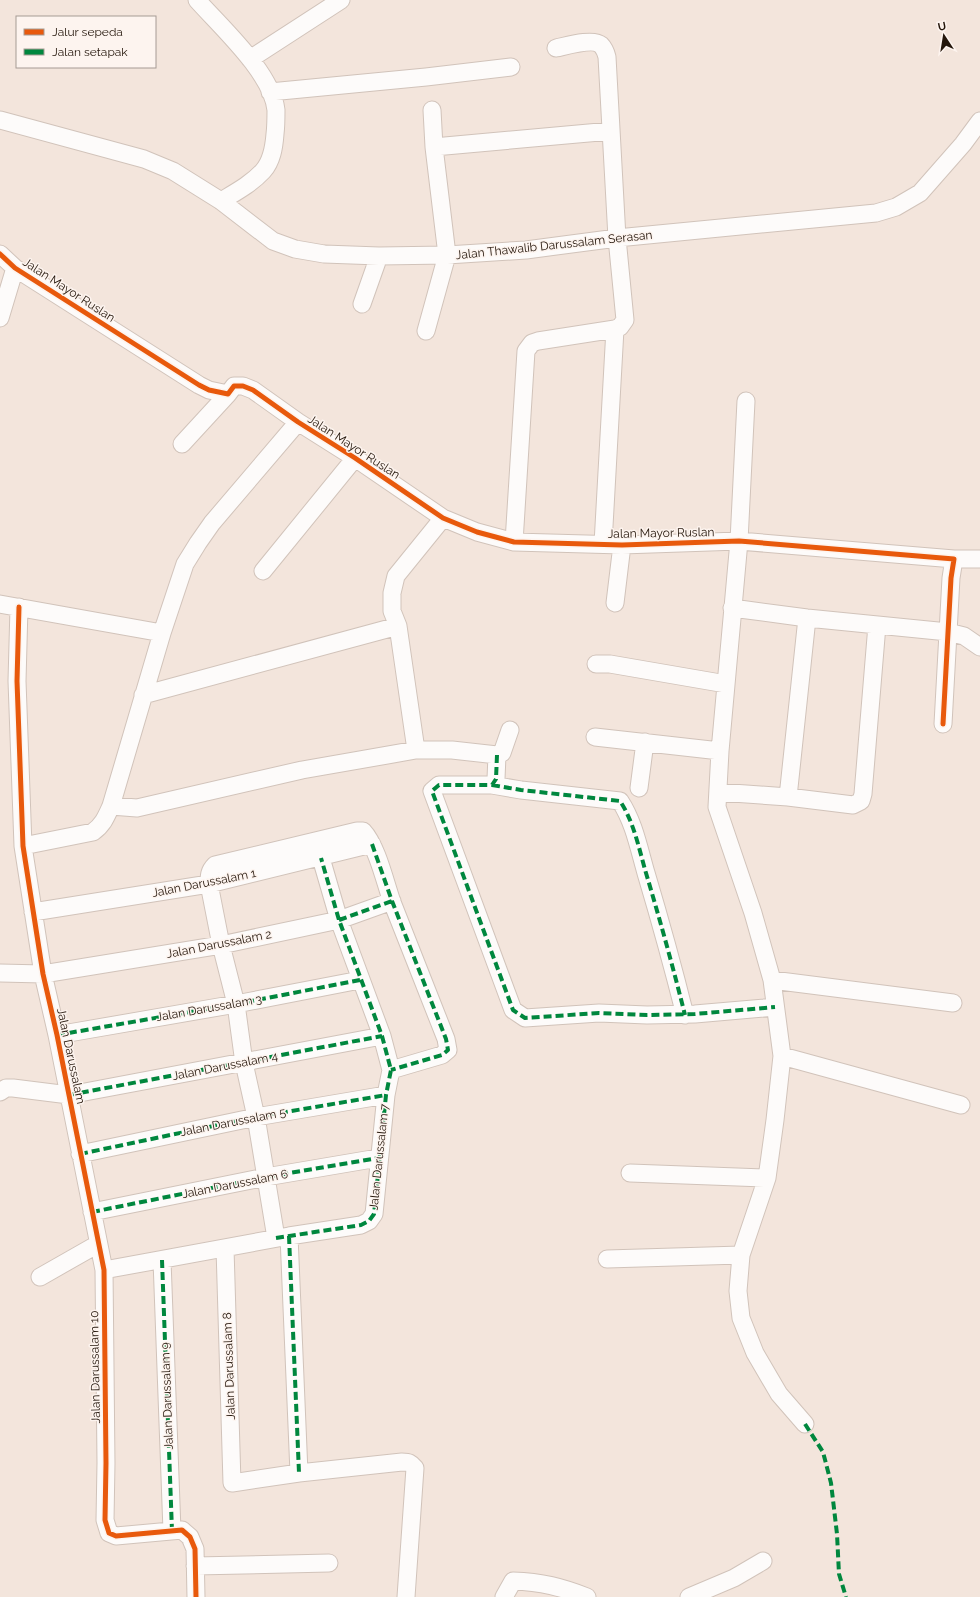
<svg xmlns="http://www.w3.org/2000/svg" width="980" height="1597" viewBox="0 0 980 1597" font-family="Raleway,sans-serif">
<style>
.lines{fill:none;stroke-linecap:round;stroke-linejoin:round}
.minor-casing{stroke:#d1c3ba;stroke-width:19}
.minor{stroke:#fdfbfa;stroke-width:17}
.quiet{stroke:#00873e;stroke-width:4;stroke-dasharray:8 4;stroke-linecap:butt}
.cycleway-casing{stroke:#fdf4ef;stroke-width:8}
.cycleway{stroke:#e8590c;stroke-width:5}
.labels{text-anchor:middle;dominant-baseline:central;stroke-width:3;stroke-linejoin:round;paint-order:stroke}
.street-label{font-size:12px;fill:#24160b;stroke:#fdf4ef}
</style>
<rect width="100%" height="100%" fill="#f3e5dc"/>
<g class="lines">
<g class="minor-casing">
<path id="minor" d="M197 0C221 27 272 73 276 110 276 118 276 126 275 134 274 147 272 161 263 171 251 184 236 192 221 201
M250 59 341 0
M270 92 426 77 511 67
M0 120 144 159 173 171 221 201 273 241 295 249 324 254 379 256 447 255 526 250 617 238 876 213 896 207 920 193 963 144 980 121
M434 147 611 131
M0 254 15 268 199 385 209 390 228 394 234 386H243L253 390 298 422 355 458 443 518 477 532 514 542 622 545 739 541 954 559 951 578 943 724
M362 304 379 256
M0 318 15 268
M426 331 447 255 434 147 432 110
M746 401 739 541 720 751 717 807 753 913 772 980 782 1056 775 1120 767 1178 741 1255 738 1291 741 1318 755 1353 779 1394 805 1424
M182 444 228 394
M514 542 526 351 532 343 538 341 615 329 620 327 625 320 617 238 607 57C606 53 604 48 601 45 593 38 566 46 556 48
M603 544 615 329
M954 559H980
M263 571 355 458
M615 603 622 545
M0 604 162 633
M19 607 17 681 23 846 43 974 57 1035 104 1270 106 1463 105 1520 109 1533 116 1536 182 1530 190 1537 195 1549 196 1597
M732 608 807 618 948 632 964 636 980 647
M596 664H610L726 684
M143 695 398 626
M595 737 720 751
M416 750 398 626 392 611V593L396 576 443 518
M497 755 496 779 492 785H439L432 791 513 1010 525 1018 599 1013 647 1015 695 1014 775 1007
M492 785 521 790 620 801C634 822 639 849 646 873 660 920 673 967 685 1015
M639 788 645 742
M718 792 788 797 853 805 861 801 863 794 877 625
M788 797 807 618
M111 806 137 808 302 770 416 750H452L497 755 502 753 510 730
M23 846 93 832C103 825 106 817 111 806L162 633 185 564 198 543 212 523 298 422
M33 912 209 884 372 844
M0 973 43 974 221 945 339 920 392 901
M772 980 953 1003
M57 1035 236 1004 360 980
M782 1056 961 1105
M0 1092 6 1088H13L69 1095 382 1036
M80 1154 256 1117 386 1095
M630 1173 767 1178
M92 1212 266 1177 378 1158
M289 1236 299 1473
M276 1238 256 1117 244 1063 236 1004 221 945 209 884C209 876 209 871 215 865L357 831H363C377 846 385 882 392 902 410 948 428 993 446 1039L448 1050 442 1055 391 1070
M225 1248 232 1483 299 1473 402 1462C409 1462 411 1463 415 1468L406 1597
M607 1259 741 1255
M162 1260 172 1531
M104 1270 289 1236 361 1225 369 1221 374 1214 386 1095 391 1070 382 1036 339 920 321 858
M40 1277 98 1244
M195 1566 329 1563
M504 1597 513 1581C542 1582 561 1587 587 1597
M689 1597 734 1578 763 1561"/>
</g>
<use href="#minor" class="minor"/>
<path class="quiet" d="M497 755 496 779 492 785H439L432 791 513 1010 525 1018 599 1013 647 1015 695 1014 775 1007
M492 785 521 790 620 801C634 822 639 849 646 873 660 920 673 967 685 1015
M372 844 392 901 446 1039 448 1050 442 1055 391 1070
M339 920 392 901
M57 1035 236 1004 360 980
M69 1095 382 1036
M80 1154 256 1117 386 1095
M92 1212 266 1177 378 1158
M289 1236 299 1473
M276 1238 361 1225 369 1221 374 1214 386 1095 391 1070 382 1036 339 920 321 858
M162 1260 172 1531
M805 1424 823 1452 831 1483 837 1534 839 1574 846 1597"/>
<g class="cycleway-casing">
<path id="cycleway" d="M0 254 15 268 199 385 209 390 228 394 234 386H243L253 390 298 422 355 458 443 518 477 532 514 542 622 545 739 541 954 559 951 578 943 724
M19 607 17 681 23 846 43 974 57 1035 104 1270 106 1463 105 1520 109 1533 116 1536 182 1530 190 1537 195 1549 196 1597"/>
</g>
<use href="#cycleway" class="cycleway"/>
</g>
<g class="labels">
<g class="street-label">
<text transform="translate(554 245) rotate(-6)">Jalan Thawalib Darussalam Serasan</text>
<text transform="translate(69 290) rotate(33)">Jalan Mayor Ruslan</text>
<text transform="translate(354 447) rotate(33)">Jalan Mayor Ruslan</text>
<text transform="translate(661 533) rotate(-1)">Jalan Mayor Ruslan</text>
<text transform="translate(204 883) rotate(-11)">Jalan Darussalam 1</text>
<text transform="translate(219 944) rotate(-11)">Jalan Darussalam 2</text>
<text transform="translate(209 1008) rotate(-10)">Jalan Darussalam 3</text>
<text transform="translate(71 1056) rotate(78)">Jalan Darussalam</text>
<text transform="translate(225 1066) rotate(-11)">Jalan Darussalam 4</text>
<text transform="translate(233 1122) rotate(-11)">Jalan Darussalam 5</text>
<text transform="translate(379 1157) rotate(-84)">Jalan Darussalam 7</text>
<text transform="translate(235 1184) rotate(-11)">Jalan Darussalam 6</text>
<text transform="translate(229 1366) rotate(-92)">Jalan Darussalam 8</text>
<text transform="translate(95 1367) rotate(-91)">Jalan Darussalam 10</text>
<text transform="translate(167 1396) rotate(-92)">Jalan Darussalam 9</text>
</g>
</g>
<rect x="16" y="16" width="140" height="52" fill="#fdf4ef" stroke="#a69b94"/>
<rect x="24" y="29" width="20" height="6" fill="#e8590c" stroke="#a69b94"/>
<text x="52" y="36" font-size="12" fill="#24160b">Jalur sepeda</text>
<rect x="24" y="49" width="20" height="6" fill="#00873e" stroke="#a69b94"/>
<text x="52" y="56" font-size="12" fill="#24160b">Jalan setapak</text>
<g transform="translate(944 36) rotate(348)" stroke="#fdf4ef" stroke-width="3" paint-order="stroke">
<path d="M0-3L7 15L0 10L-7 15Z" fill="#24160b"/>
<text y="-6" font-size="11" font-weight="bold" text-anchor="middle" fill="#24160b">U</text>
</g>
</svg>
